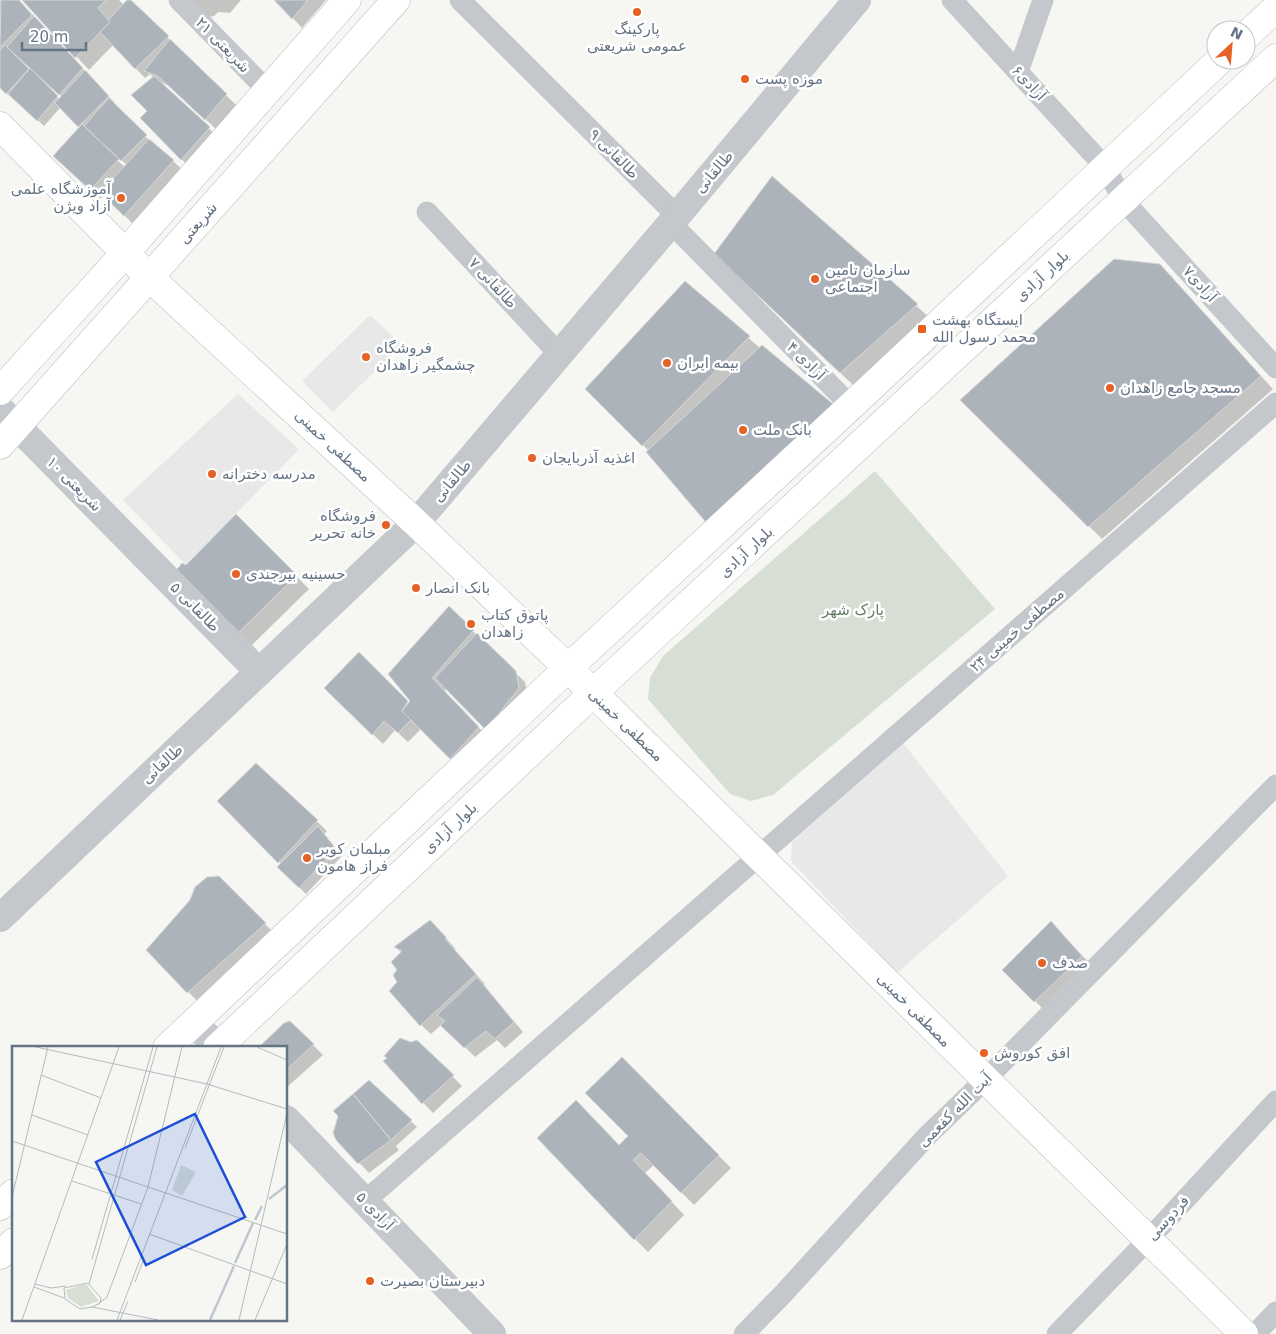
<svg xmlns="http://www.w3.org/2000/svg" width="1276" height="1334" viewBox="0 0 1276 1334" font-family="'DejaVu Sans',Cairo,sans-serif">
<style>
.built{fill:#e7e8e7}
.park{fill:#d7ded4}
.shadow{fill:#0003;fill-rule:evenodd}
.building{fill:#acb3ba;stroke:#d8d8d6}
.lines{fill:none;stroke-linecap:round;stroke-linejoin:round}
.secondary-casing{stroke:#b6bbc0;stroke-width:29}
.minor{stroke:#c4c7cb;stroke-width:21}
.tertiary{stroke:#c4c7cb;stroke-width:28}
.secondary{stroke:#fff;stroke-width:28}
.poi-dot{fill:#e66124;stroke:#fff;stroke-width:2}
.labels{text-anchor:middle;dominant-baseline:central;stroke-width:5;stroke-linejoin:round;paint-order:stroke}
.poi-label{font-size:15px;fill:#657485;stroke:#fff;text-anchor:start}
.street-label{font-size:15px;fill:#657485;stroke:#fff}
.park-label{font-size:15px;fill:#677c64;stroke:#fff}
.inset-river{fill:none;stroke:#bdc7cd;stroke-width:2.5}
.inset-road{fill:none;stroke:#b3bbc0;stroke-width:1}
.view{fill:#1d4ed8;fill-opacity:0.15;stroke:#1d4ed8;stroke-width:2.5}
.inset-edge{fill:none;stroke:#657485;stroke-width:2.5}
</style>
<rect width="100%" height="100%" fill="#f6f7f3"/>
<path class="built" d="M370 315 402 345 333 412 302 381Z
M238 394 299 449 186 565 123 500Z
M903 743 1008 876 897 973 791 861 792 842Z"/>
<path class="park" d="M875 471 995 609 773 795 751 801 730 794 648 699 650 678 663 656Z"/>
<path class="shadow" d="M0 0H19L115 103 113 105 152 143 183 170 134 225 104 195 100 199 64 165 81 127 61 107 44 126 14 98 13 99 0 88ZM26 64 62 97 59 99 25 66ZM119 158 127 165 125 167 117 160Z
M24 0H119L124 5 129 0 236 105 216 129 169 86 158 81 219 138 191 169 142 118 149 111 154 78 150 74 145 78 113 45 89 70Z
M185 0H241L230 13 218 12 214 16 203 18Z
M276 0H326L302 28Z
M772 178 930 318 853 385 728 266Z
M1160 265 1273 389 1102 539 962 400Z
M685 283 760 348 649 451 587 389Z
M236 516 309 589 250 647 187 567Z
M449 608 525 682 528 698 497 739 447 689 444 692 492 741 464 771 421 729 408 742 395 730 383 744 326 688 359 654 409 705Z
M256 764 327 831 324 834 342 856 306 894 278 867 281 864 219 801Z
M218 877 278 937 201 1005 148 950 191 901Z
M430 921 455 948V951L485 984 484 985 523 1032 505 1048 497 1040 475 1057 442 1024 431 1034 421 1025 399 983 398 970 402 953 396 948Z
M1051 923 1101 975 1054 1020 1004 970Z
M290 1022 323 1055 286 1088V1048Z
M417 1041 462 1086 433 1113 384 1061 411 1043Z
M622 1058 731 1168 694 1205 654 1165 645 1173 684 1215 648 1252 635 1239 619 1147 630 1136Z
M369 1082 417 1127 396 1146 399 1150 369 1173 337 1139Z"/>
<path class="building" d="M1 0H19L32 15 0 47Z
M22 0H106L98 8 110 22 75 58Z
M127 0H131L169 36 135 69 100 32 110 22 108 20Z
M274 0H308L292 19Z
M34 16 83 68 59 95 7 47Z
M170 39 227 94 205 120 158 76 144 71Z
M5 45 29 69 6 94 0 88V50Z
M30 68 58 96 37 121 8 94Z
M85 70 109 96 78 127 55 103Z
M154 76 210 127 181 160 140 118 147 111 131 95Z
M109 98 147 135 121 161 84 126Z
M82 124 119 159 90 190 53 156Z
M149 139 174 160 124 216 100 193Z
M772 176 918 304 840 373 714 254Z
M1114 259 1160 264 1261 376 1088 527 960 400Z
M685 281 750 336 642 446 585 389Z
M762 345 839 409 710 527 646 452Z
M236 514 297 575 236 635 174 573 182 563 186 565Z
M449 606 474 630 432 678 479 727 450 759 402 711 410 701 388 674Z
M477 633 516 671 519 688 486 730 435 678Z
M359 652 408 701 402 711 411 720 398 733 384 721 372 735 324 688Z
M256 763 318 820 278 863 217 801Z
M318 826 336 849 299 888 277 867Z
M219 876 266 923 187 993 146 950 190 900 195 887 207 877Z
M430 920 446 937V940L476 974 420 1026 389 991 397 982 393 975 397 970 391 962 402 951 394 947Z
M1051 921 1082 956 1034 1002 1002 970Z
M477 977 514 1022 495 1039 486 1031 464 1048 440 1025 445 1021 437 1015Z
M290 1021 314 1044 286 1070V1048H258L284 1023Z
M400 1038 411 1042 417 1040 454 1075 422 1104 383 1061 387 1058 384 1056Z
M622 1057 719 1155 681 1193 641 1153 633 1160 672 1201 634 1240 537 1138 576 1100 619 1145 628 1136 585 1093Z
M369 1080 412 1120 391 1140 353 1094Z
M353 1094 391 1140 358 1164 336 1140 333 1133 338 1116 333 1111Z"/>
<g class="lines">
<g class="secondary-casing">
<path id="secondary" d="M1246 36 1276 8
M0 126 150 278 416 523 568 668 1244 1334
M0 391 126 252 347 0
M0 445 396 0
M167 1048 568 668 851 406 1220 60
M217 1048 593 693 1276 58
M0 1206 14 1193
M0 1255 14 1242"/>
</g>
<path class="minor" d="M179 0 267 90
M460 0 677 216
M952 0 1105 167 1123 200 1276 368
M1018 72 1043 0
M427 212 559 354
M671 223 851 406
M365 1201 1276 403
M744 1334 784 1293 926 1137 985 1080 1276 785
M1057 1334 1148 1240 1276 1101
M1255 1334 1276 1312"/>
<path class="tertiary" d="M0 409 259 672
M0 918 416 523 677 216 857 0
M194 1022 218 1048
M286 1119 492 1334"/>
<use href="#secondary" class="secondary"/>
</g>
<g class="poi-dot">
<circle cx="637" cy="12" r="5"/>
<circle cx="745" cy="79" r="5"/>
<circle cx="121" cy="198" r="5"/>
<circle cx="815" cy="279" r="5"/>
<rect x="917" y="324" width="10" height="10" rx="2.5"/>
<circle cx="366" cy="357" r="5"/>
<circle cx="667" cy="363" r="5"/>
<circle cx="1110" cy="388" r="5"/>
<circle cx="743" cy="430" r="5"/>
<circle cx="532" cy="458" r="5"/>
<circle cx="212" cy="474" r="5"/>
<circle cx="386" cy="525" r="5"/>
<circle cx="236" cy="574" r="5"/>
<circle cx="416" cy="588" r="5"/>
<circle cx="471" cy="624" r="5"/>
<circle cx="307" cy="858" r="5"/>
<circle cx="1042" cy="963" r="5"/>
<circle cx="984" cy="1053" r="5"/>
<circle cx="370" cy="1281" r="5"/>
</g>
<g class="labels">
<g class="poi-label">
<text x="637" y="29" text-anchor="middle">پارکینگ<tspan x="637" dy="17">عمومی شریعتی</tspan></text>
<text x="755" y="79">موزه پست</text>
<text x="111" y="189" text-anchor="end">آموزشگاه علمی<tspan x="111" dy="17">آزاد ویژن</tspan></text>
<text x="825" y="270">سازمان تامین<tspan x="825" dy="17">اجتماعی</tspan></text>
<text x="932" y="320">ایستگاه بهشت<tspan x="932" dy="17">محمد رسول الله</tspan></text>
<text x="376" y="348">فروشگاه<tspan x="376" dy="17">چشمگیر زاهدان</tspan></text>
<text x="677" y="363">بیمه ایران</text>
<text x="1120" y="388">مسجد جامع زاهدان</text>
<text x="753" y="430">بانک ملت</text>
<text x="542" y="458">اغذیه آذربایجان</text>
<text x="222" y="474">مدرسه دخترانه</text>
<text x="376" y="516" text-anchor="end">فروشگاه<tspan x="376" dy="17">خانه تحریر</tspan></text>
<text x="246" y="574">حسینیه بیرجندی</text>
<text x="426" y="588">بانک انصار</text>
<text x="481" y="615">پاتوق کتاب<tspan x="481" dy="17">زاهدان</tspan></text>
<text x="317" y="849">مبلمان کویر<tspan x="317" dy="17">فراز هامون</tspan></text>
<text x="1052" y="963">صدف</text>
<text x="994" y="1053">افق کوروش</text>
<text x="380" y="1281">دبیرستان بصیرت</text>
</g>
<g class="street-label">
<text transform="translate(223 45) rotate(46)">شریعتی ۲۱</text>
<text transform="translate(1029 83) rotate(47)">آزادی۶</text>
<text transform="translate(614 154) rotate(45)">طالقانی ۹</text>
<text transform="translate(714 172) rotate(-50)">طالقانی</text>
<text transform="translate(198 223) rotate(-49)">شریعتی</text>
<text transform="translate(1042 276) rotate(-43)">بلوار آزادی</text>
<text transform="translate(493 283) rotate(47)">طالقانی ۷</text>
<text transform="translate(1200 284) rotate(48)">آزادی۷</text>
<text transform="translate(806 361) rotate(45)">آزادی ۴</text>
<text transform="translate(333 446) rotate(43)">مصطفی خمینی</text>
<text transform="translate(452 481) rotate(-50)">طالقانی</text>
<text transform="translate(74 484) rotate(45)">شریعتی ۱۰</text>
<text transform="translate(746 552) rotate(-43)">بلوار آزادی</text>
<text transform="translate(195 607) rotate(45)">طالقانی ۵</text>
<text transform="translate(1017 630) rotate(-41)">مصطفی خمینی ۲۴</text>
<text transform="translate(626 725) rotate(44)">مصطفی خمینی</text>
<text transform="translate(162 764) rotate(-43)">طالقانی</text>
<text transform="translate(450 828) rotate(-43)">بلوار آزادی</text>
<text transform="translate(914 1010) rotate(45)">مصطفی خمینی</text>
<text transform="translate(955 1110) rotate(-45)">آیت الله کفعمی</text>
<text transform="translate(375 1211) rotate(46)">آزادی ۵</text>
<text transform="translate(1168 1218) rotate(-48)">فردوسی</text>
</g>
<g class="park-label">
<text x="853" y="610">پارک شهر</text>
</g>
</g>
<g transform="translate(12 1046)">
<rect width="275" height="275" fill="#f6f7f3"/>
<path d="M169 119 184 126 170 150 160 144ZM74 238 87 255 69 261 56 252 54 244Z" fill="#d7ded4"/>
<path class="inset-river" d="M257 153 275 139M243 174 250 160M223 217 241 177M198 274 222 220"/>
<path class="inset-road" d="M24 1 195 38 275 63M245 1 275 14M29 29 89 52M20 69 76 89M0 95 275 188M173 102 212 1M60 135 129 158M0 151 36 1M137 188 275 238M80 213 141 1M123 236 131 215M23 238 39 242 54 240M77 238 145 1M22 241 52 252M85 259 95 251 136 141 170 1M80 261 88 257 89 252 76 237 52 242 53 253 68 263 80 261 146 274M10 274 107 1M105 274 209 1M108 274 116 255M227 274 275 67M243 274 275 198"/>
<path class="view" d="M183 68 233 171 134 219 84 116Z"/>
<rect width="275" height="275" class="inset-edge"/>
</g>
<g transform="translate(1231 45) rotate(26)"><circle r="24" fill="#ffffff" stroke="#c1c7ce"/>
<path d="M0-4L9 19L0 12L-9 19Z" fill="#e66124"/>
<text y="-8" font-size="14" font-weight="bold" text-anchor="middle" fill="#657485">N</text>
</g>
<path d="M22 42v8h64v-8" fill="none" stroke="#657485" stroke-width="2.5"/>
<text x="30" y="42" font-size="15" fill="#657485" stroke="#ffffff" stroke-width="4" paint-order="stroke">20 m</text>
</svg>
